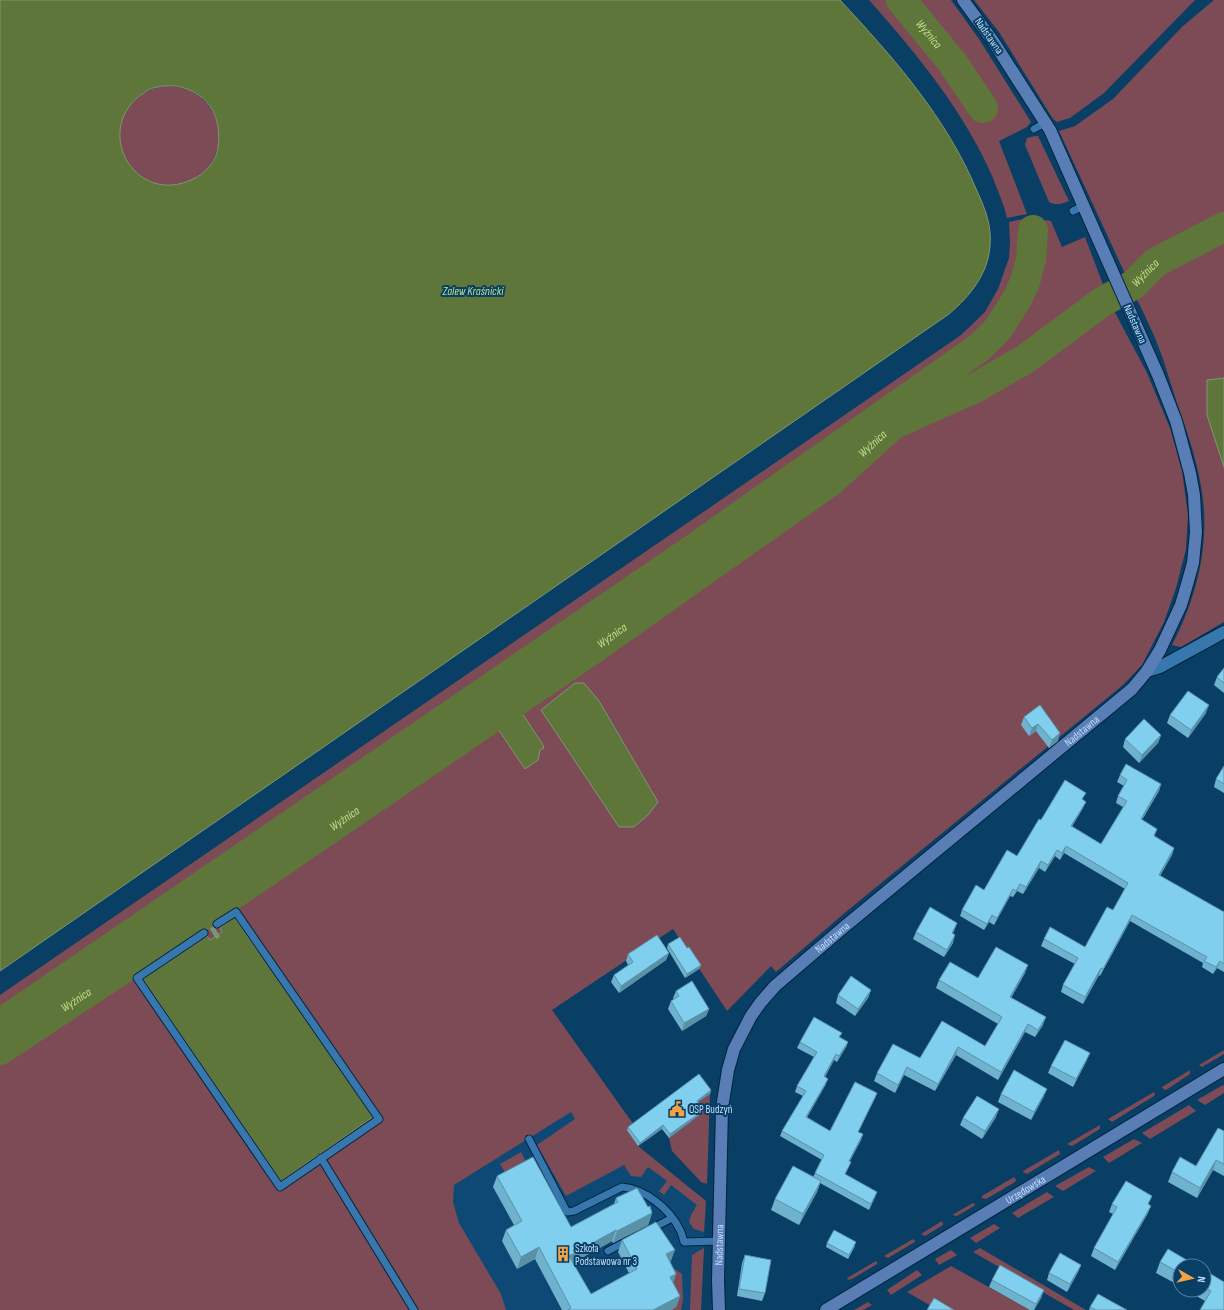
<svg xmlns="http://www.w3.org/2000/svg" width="1224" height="1310" viewBox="0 0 1224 1310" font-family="'Sofia Sans Condensed',sans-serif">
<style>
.built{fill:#0d4974}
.green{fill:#7d4b55}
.water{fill:#5f763a;stroke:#7c9674;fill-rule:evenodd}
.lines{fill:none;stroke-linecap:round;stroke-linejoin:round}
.stream{stroke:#7c9674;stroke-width:5}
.river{stroke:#5f763a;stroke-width:30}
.lane-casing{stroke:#01243f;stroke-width:9}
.street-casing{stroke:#01243f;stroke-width:14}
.secondary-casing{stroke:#01243f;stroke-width:14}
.lane{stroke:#3777ad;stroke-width:7}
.street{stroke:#3777ad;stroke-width:12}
.secondary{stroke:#597db5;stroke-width:12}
.wall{fill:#6fb2ce}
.shaded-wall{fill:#5a91a7}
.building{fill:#81cfef;stroke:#5a91a7}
.labels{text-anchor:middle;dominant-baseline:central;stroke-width:4;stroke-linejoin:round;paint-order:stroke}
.street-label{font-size:11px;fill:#bfdffc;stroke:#093e65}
.poi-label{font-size:11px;fill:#bfdffc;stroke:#093e65;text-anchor:start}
.water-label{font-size:12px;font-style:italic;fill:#bde089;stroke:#093e65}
</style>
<rect width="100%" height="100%" fill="#093e65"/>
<path class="built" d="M552 1010 638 1146 706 1201 701 1310H486L429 1211Z"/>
<path class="green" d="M869 0H898L950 64 982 109 984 106 952 59 904 0H951L979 39 1031 122 1027 127 999 141 1027 214 1007 218C1004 204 998 192 993 178 964 111 917 54 869 0Z
M974 0H1195L1104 93 1070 118 1057 122 1053 119 999 32Z
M1214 0H1224V219L1154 256 1128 280 1059 131 1075 126 1113 99 1183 26Z
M119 136a50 50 0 1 1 100 0a50 50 0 1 1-100 0Z
M1035 136H1038L1069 201C1061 204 1057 206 1049 202L1025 145 1027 138Z
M1028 218 1031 226 1046 220 1051 221 1062 247 1085 237 1107 295 1095 302 1023 357 967 386 891 422 826 480 549 675 542 658 981 351C988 344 996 338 1001 331 1023 303 1036 269 1035 233L1033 230 1030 231C1029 242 1030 253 1027 264 1021 296 1000 322 977 343L0 1013V995L961 335 985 312 998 289 1009 258 1010 242 1009 222Z
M1224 228V622L1181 647 1172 645C1195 601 1209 550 1203 499 1199 466 1188 434 1177 403 1172 387 1167 372 1162 356 1154 334 1143 311 1132 290L1156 266Z
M1110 303 1147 373 1170 428 1182 471 1188 515 1186 549 1176 588 1164 622 1142 665 1123 685 847 911 776 972 771 966 727 1011 673 929 552 1010 634 1125 638 1146 706 1201 704 1232 694 1229 689 1222 691 1215 697 1205 671 1185 664 1195 659 1191 667 1181 648 1167 641 1177 631 1176 624 1165 566 1196 537 1145 575 1119 571 1112 454 1185 453 1202 459 1223 501 1294 506 1310H0V1054L203 915 373 807 598 654 839 484 895 432 984 391 1031 364Z
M1224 1050V1054L1202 1067 1199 1065Z
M1190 1070V1074L1166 1090 1163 1089 1162 1087Z
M1223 1085 1224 1086V1093L1205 1105 1197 1100Z
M1154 1092 1155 1094 1154 1096 1112 1122 1108 1119Z
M710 1094 707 1184 701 1182 672 1151 669 1138 702 1113 695 1104Z
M1189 1105 1196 1111 1150 1139 1142 1133Z
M1100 1125V1129L1072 1146 1067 1144Z
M1134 1139 1142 1143 1109 1163 1103 1157Z
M1059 1150 1060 1154 1027 1174 1023 1172V1171Z
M521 1152 529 1168 509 1179 500 1164Z
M1089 1167 1096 1171 1063 1191 1055 1186Z
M1014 1177 1016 1180 1015 1182 986 1199 982 1198V1196Z
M1047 1192 1054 1197 1018 1218 1012 1213Z
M973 1203 975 1204 974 1206 957 1216 952 1215Z
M942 1221 943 1225 925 1236 921 1234Z
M994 1224 1000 1228 976 1243 970 1238Z
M913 1239 915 1241V1242L888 1258 884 1256Z
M704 1248 701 1310H690L692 1255Z
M980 1248 1086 1310H1074L973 1252Z
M951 1250 957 1255 939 1265 935 1259Z
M876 1261 877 1262V1264L852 1279 848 1280 847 1278Z
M666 1263 682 1274 683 1300 681 1310H671Z
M951 1266 1030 1310H938L907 1292Z
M917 1270 922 1275 891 1295 887 1290Z
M868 1302 872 1305 863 1310H854Z"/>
<path class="water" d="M0 0H840C893 57 947 118 977 191 985 208 992 226 990 246 988 274 970 296 949 314L0 971ZM163 86C168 86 175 85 181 87 210 95 222 118 218 147 217 160 205 174 193 179 134 208 90 127 145 92 150 88 157 87 163 86Z
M1224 378V467L1207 415V380Z
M575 683H584L599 701 658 802 648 815 634 827H619L541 710Z
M522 713 543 745 544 748 540 750 538 760 525 769 498 729Z
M234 917 373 1117 281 1181 143 979 207 936 210 940 222 932 220 928Z"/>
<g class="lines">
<path class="stream" d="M204 915 217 936"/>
<g class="river">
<path id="s1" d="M901 0 952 62 983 108"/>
<path d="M0 1024 689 552 980 347 998 329 1017 299 1025 282 1031 259 1033 230"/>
<path id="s2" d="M0 1050 162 943 590 651 831 481 894 424 975 388 1024 360 1102 302 1133 285 1156 262 1224 227"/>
</g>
<g class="lane-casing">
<path id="lane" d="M1034 129 1045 123
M1073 211 1083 206
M204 933 137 978 280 1187 379 1119 236 912 217 924
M529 1139 567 1212 574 1211 622 1187C645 1189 670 1209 680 1230 682 1234 683 1239 684 1242L719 1241
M321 1158 414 1310
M651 1229 672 1218
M608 1251 629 1240"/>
</g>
<g class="street-casing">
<path id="street" d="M1147 671 1160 667 1224 632"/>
</g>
<g class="secondary-casing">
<g id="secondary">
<path id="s3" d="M719 1310 718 1280 722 1108 728 1070 734 1049 751 1016 761 1002 775 986 844 927 1132 689 1147 671 1160 650 1181 605 1188 581 1193 563 1196 532 1194 495 1190 473 1176 421 1158 375 1050 130 993 41 963 0"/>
<path id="s4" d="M826 1310 1224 1069"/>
</g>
</g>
<use href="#lane" class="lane"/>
<use href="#street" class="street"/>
<use href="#secondary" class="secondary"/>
</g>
<path class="wall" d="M1224 668V693L1214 685 1217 677Z
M1040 705 1058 741 1049 748 1036 731 1029 736 1021 725 1024 717Z
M1206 713 1188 738 1167 723 1170 715Z
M1161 735 1158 743 1139 763 1123 747 1125 739Z
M1224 766V793L1214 787 1216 779Z
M1120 775 1161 784 1159 791 1142 820 1155 836 1174 848 1172 855 1160 876 1224 912V972L1217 968 1213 974 1202 967 1203 963 1130 921 1100 976 1099 975 1083 1004 1061 992 1063 985 1075 964 1041 946 1044 939 1085 947 1113 910 1125 889 1064 853 1060 860 1055 856 1045 872 1039 868 1023 894 1017 891 1013 897 1010 896 994 925 989 922 984 930 960 916 962 910 984 890 1017 856 1041 820 1083 800V808L1072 826 1101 844 1123 807 1116 803 1118 796 1124 786 1117 782Z
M957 923 953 933V943L944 957 913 939 916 932Z
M668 944 687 948 701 965 699 969 685 978 667 948Z
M669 953 666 960 619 993 611 982 614 975 628 965 626 961 628 954Z
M1025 973 1011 998 1043 1025 1035 1037 1025 1032 998 1080 956 1055 935 1091 904 1075 895 1093 874 1081 877 1073 920 1058 942 1021 985 1046 998 1024 936 988 939 980 978 978Z
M871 990 868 998 855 1016 836 1003 838 995Z
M676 991 709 1009 706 1016 682 1031 668 1009 671 1001 674 1000 673 998Z
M840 1037 848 1042 846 1047 837 1062 834 1060 825 1077 826 1084 807 1117 830 1131 877 1093 875 1098 858 1132 863 1134 861 1140 849 1162H851L845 1174 875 1197 869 1210 820 1183 817 1192 799 1225 771 1210 775 1199 813 1177 822 1160 780 1136 782 1131 803 1096 795 1092 797 1086 814 1057 797 1048 800 1042Z
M1087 1060 1073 1087 1048 1073 1051 1066Z
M711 1090 710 1094 698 1102 702 1113 669 1138 662 1129 638 1146 627 1130 628 1127Z
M1001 1094 1044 1096 1031 1120 998 1102Z
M996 1117 982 1139 960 1125 963 1118Z
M1224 1131V1176L1213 1170 1197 1198 1168 1182 1172 1172 1196 1166Z
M497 1176 571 1227 614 1204 616 1198 648 1207 652 1213 648 1225 613 1243 612 1241 573 1263 591 1294 629 1273 618 1252 622 1240 671 1261 670 1262 676 1274 673 1283 680 1296 676 1307 671 1310H562L535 1259 517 1269 502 1241 506 1230 514 1225 493 1187Z
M1112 1204 1149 1205 1148 1213 1115 1270 1091 1256 1094 1248 1113 1214 1109 1212Z
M827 1243 855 1246 848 1259 826 1247Z
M745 1255 765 1293 762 1301 737 1296 742 1263Z
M1160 1262 1180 1266V1286L1156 1273Z
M1081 1265 1078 1272 1067 1292 1047 1280 1049 1273Z
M1204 1270 1224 1282 1205 1301 1186 1290H1204Z
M992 1280 1044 1290 1041 1298 1034 1310H1030L989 1287Z
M1090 1307 1127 1310H1089Z"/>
<path class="shaded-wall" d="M1209 705 1206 713 1188 738 1191 730Z
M1038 724 1036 731 1029 736 1032 728Z
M1060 733 1058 741 1049 748 1052 740Z
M1161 735 1158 743 1139 763 1142 755Z
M1161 784 1159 791 1138 826 1141 819Z
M1086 802 1083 808 1069 832 1071 826Z
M1066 846 1064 853 1060 860 1062 853Z
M1174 848 1172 855 1156 882 1159 875Z
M1057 850 1055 856 1045 872 1048 865Z
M1041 861 1039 868 1023 894 1026 887Z
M1020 884 1017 891 1013 897 1016 891Z
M1013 889 1010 896 994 925 997 918Z
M992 915 989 922 984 930 987 924Z
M1132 915 1130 921 1100 976 1103 969Z
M957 923 954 931 949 940 952 933Z
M955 935 953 943 944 957 947 950Z
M669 953 666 960 619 993 621 986Z
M1220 961 1217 968 1213 974 1216 967Z
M701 965 699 969 685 978 687 974Z
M1028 965 1025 973 1007 1005 1010 997Z
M1101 968 1099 975 1083 1004 1085 997Z
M871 990 868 998 855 1016 858 1009Z
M709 1009 706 1016 682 1031 684 1023Z
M1046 1017 1043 1025 1035 1037 1038 1030Z
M1028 1024 1025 1032 998 1080 1001 1072Z
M848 1042 846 1047 837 1062 839 1056Z
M958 1047 956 1055 935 1091 938 1084Z
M1090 1053 1087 1060 1073 1087 1076 1079Z
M836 1054 834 1060 822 1082 824 1076Z
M907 1067 904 1075 895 1093 898 1085Z
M828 1079 826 1084 804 1123 806 1117Z
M1047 1089 1044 1096 1031 1120 1034 1112Z
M711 1090 710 1094 695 1104 697 1101Z
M877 1093 875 1098 856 1137 858 1132Z
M999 1109 996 1117 982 1139 985 1131Z
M704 1110 702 1113 669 1138 670 1134Z
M663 1125 662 1129 638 1146 640 1143Z
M863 1134 861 1140 847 1167 849 1161Z
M1216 1160 1213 1170 1197 1198 1200 1188Z
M821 1181 817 1192 799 1225 803 1214Z
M877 1192 875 1197 869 1210 871 1204Z
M1151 1206 1148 1213 1115 1270 1118 1262Z
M652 1213 648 1225 613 1243 617 1231Z
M616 1230 612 1241 565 1267 569 1256Z
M539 1247 535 1259 517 1269 521 1257Z
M675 1250 671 1261 662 1265 666 1254Z
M1081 1265 1078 1272 1067 1292 1070 1284Z
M676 1274 672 1285 670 1277Z
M1044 1290 1041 1298 1034 1310 1036 1304Z
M680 1296 676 1307 671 1310H653Z"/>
<path class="building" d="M1224 668V683L1217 677Z
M1188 691 1209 705 1191 730 1170 715Z
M1040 705 1060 733 1052 740 1038 724 1032 728 1024 717Z
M1144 719 1161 735 1142 755 1125 739Z
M1126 764 1161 784 1141 819 1157 829 1154 836 1174 848 1159 875 1224 912V964L1220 961 1216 967 1204 961 1207 957 1132 915 1103 969 1101 968 1085 997 1063 985 1078 958 1044 939 1050 927 1085 947 1107 907 1113 910 1128 883 1066 846 1062 853 1057 850 1048 865 1041 861 1026 887 1020 884 1016 891 1013 889 997 918 992 915 987 924 962 910 976 885 984 890 1007 850 1017 856 1039 819 1041 820 1065 780 1086 793 1082 799 1086 802 1071 826 1101 844 1127 801 1118 796 1127 780 1120 775Z
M1224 766V784L1216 779Z
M930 907 957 923 952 933 955 935 947 950 916 932Z
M657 935 669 953 621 986 614 975 633 962 628 954Z
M680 937 687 948 689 947 701 965 687 974 668 944Z
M996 947 1028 965 1010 997 1046 1017 1038 1030 1028 1024 1001 1072 958 1047 938 1084 907 1067 898 1085 877 1073 893 1044 920 1058 942 1021 985 1046 1002 1017 939 980 950 962 978 978Z
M851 976 871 990 858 1009 838 995Z
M692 981 709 1009 684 1023 671 1001 679 996 676 991Z
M814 1017 842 1033 839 1037 848 1042 839 1056 836 1054 824 1076 828 1079 806 1117 830 1131 855 1082 877 1093 858 1132 863 1134 849 1161 851 1162 845 1174 877 1192 871 1204 815 1173 824 1155 782 1131 806 1091 797 1086 817 1052 800 1042Z
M1065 1040 1090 1053 1076 1079 1051 1066Z
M1014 1070 1047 1089 1034 1112 1001 1094Z
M699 1074 711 1090 697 1101 704 1110 670 1134 663 1125 640 1143 628 1127Z
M977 1096 999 1109 985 1131 963 1118Z
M1218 1128 1224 1131V1164L1216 1160 1200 1188 1172 1172 1180 1157 1196 1166Z
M533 1157 571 1227 618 1202 616 1198 637 1188 648 1207 650 1206 652 1213 617 1231 616 1230 569 1256 591 1294 637 1269 622 1240 656 1222 675 1250 666 1254 676 1274 670 1277 680 1296 653 1310H568L571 1308 539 1247 521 1257 506 1230 522 1221 497 1176Z
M793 1166 821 1181 803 1214 775 1199Z
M1126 1181 1152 1196 1148 1204 1151 1206 1118 1262 1094 1248 1117 1207 1112 1204Z
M834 1230 856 1242 849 1255 827 1243Z
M1168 1249 1197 1266H1180V1273L1160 1262Z
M1060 1253 1081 1265 1070 1284 1049 1273Z
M745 1255 771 1260 765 1293 739 1289Z
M1000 1265 1044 1290 1036 1304 992 1280Z
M1204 1270 1224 1282V1310H1200L1211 1291 1204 1287Z
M1098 1294 1127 1310H1096L1090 1307Z
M934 1298 954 1310H927Z"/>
<defs>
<g id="civic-bare" transform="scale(1.2)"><path d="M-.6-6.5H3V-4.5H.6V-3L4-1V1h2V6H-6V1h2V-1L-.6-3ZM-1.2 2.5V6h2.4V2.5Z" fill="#f4a344" stroke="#093e65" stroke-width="2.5" paint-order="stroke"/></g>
<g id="building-bare" transform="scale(1.2)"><path d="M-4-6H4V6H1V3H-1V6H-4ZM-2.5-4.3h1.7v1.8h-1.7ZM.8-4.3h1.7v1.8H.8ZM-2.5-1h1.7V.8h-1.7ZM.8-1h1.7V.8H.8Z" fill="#f4a344" stroke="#093e65" stroke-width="2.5" paint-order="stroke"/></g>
</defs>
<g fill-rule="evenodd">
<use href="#civic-bare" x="677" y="1109"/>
<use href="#building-bare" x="563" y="1254"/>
</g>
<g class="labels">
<g class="street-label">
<text transform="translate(989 36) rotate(55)">Nadstawna</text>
<text transform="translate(1135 324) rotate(66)">Nadstawna</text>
<text stroke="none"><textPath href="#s3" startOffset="737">Nadstawna</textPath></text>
<text stroke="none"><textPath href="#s3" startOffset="413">Nadstawna</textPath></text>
<text stroke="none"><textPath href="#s4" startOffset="233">Urzędowska</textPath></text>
<text stroke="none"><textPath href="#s3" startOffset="65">Nadstawna</textPath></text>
</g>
<g class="poi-label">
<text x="689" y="1109">OSP Budzyń</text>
<text x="575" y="1248">Szkoła<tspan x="575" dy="13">Podstawowa nr 3</tspan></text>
</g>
<g class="water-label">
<text stroke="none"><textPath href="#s1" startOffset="44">Wyżnica</textPath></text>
<text stroke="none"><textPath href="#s2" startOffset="1387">Wyżnica</textPath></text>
<text x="473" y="291">Zalew Kraśnicki</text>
<text stroke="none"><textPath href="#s2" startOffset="1063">Wyżnica</textPath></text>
<text stroke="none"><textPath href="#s2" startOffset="739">Wyżnica</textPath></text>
<text stroke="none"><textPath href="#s2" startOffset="415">Wyżnica</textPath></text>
<text stroke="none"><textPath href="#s2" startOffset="91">Wyżnica</textPath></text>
</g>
</g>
<g transform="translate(1192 1278) rotate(98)"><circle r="19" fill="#093e65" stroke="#527ea1"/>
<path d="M0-3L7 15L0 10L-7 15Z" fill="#f4a344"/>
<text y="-6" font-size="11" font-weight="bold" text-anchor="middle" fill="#bfdffc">N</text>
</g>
</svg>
